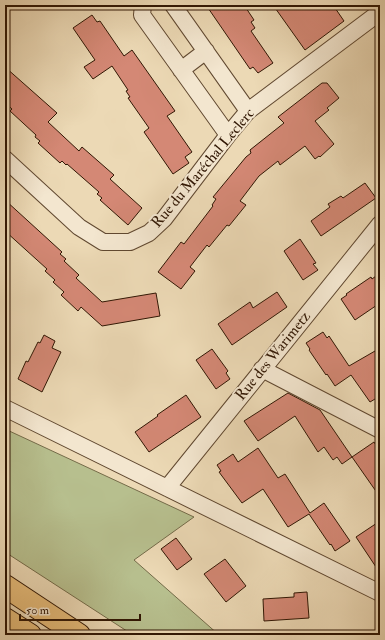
<svg xmlns="http://www.w3.org/2000/svg" width="385" height="640" viewBox="0 0 385 640" font-family="'IM FELL Double Pica',serif">
<style>
.green{fill:#b7bf8e;stroke:#746b49}
.building{fill:#d48875;stroke:#311704}
.lines{fill:none;stroke-linecap:round;stroke-linejoin:round}
.minor-casing{stroke:#604830;stroke-width:18}
.trunk-casing{stroke:#311704;stroke-width:24}
.minor{stroke:#f3e6cf;stroke-width:16}
.trunk{stroke:#e6bc7a;stroke-width:22}
.labels{text-anchor:middle;dominant-baseline:central;stroke-width:4;stroke-linejoin:round;paint-order:stroke}
.street-label{font-size:15px;fill:#311704;stroke:#f3e6cf}
</style>
<rect width="100%" height="100%" fill="#ecd9b5"/>
<filter id="stains"><feTurbulence type="fractalNoise" baseFrequency=".005" numOctaves="4"/><feColorMatrix values="0 0 0 0 .2 0 0 0 0 .09 0 0 0 0 .02 0 0 0 .5 -.17"/></filter>
<radialGradient id="worn" r=".72"><stop offset=".6" stop-color="#630" stop-opacity="0"/><stop offset="1" stop-color="#630" stop-opacity=".3"/></radialGradient>
<path class="green" d="M5 429 194 517 134 560 219 635H133L5 552Z"/>
<path class="building" d="M206 5H244L254 20 251 22 255 28 251 31 273 63 258 73 253 67 250 69Z
M273 5H333L344 21 305 50Z
M92 15 97 22 100 21 124 56 132 50 175 111 167 116 192 152 185 157 189 163 173 174 144 132 149 128 128 98 130 97 126 91 128 90 112 66 93 79 84 67 95 60 73 28Z
M5 67 57 113 48 122 79 151 82 147 114 175 110 179 142 208 128 225 100 200 102 198 97 194 99 192 67 164 66 165 62 161 60 163 38 143 40 141 35 137 36 135 10 111 12 109 5 103Z
M322 83H327L339 98 327 108 329 110 315 121 334 144 320 157 319 156 315 159 305 146 280 165 278 161 259 176 240 201 246 205 229 226 227 225 209 247 207 245 190 267 195 271 181 289 158 272 181 242 184 244 213 206 212 205 216 199 213 197 246 157 251 153 250 150 284 123 278 117Z
M365 183 376 198 321 236 311 221 330 207 328 204 341 196 343 198Z
M5 200 62 252 60 254 66 259 64 261 79 275 76 278 102 302 156 293 160 316 102 326 81 307 78 311 61 295 64 292 53 282 55 280 45 271 47 269 5 231Z
M300 239 316 263 313 264 318 270 303 280 284 251Z
M380 273V303L355 320 341 299 347 295 346 294 371 277 372 279Z
M277 292 287 307 232 345 218 324 250 302 253 308Z
M323 332 327 338 329 336 349 366 375 351 380 358V396L370 402 351 375 335 386 327 374 326 375 309 350 310 349 306 343Z
M44 335 55 341 52 348 61 352 42 392 18 379 26 361 28 362 38 342 40 343Z
M212 349 228 371 226 373 230 379 216 389 196 360Z
M288 393 320 410 352 457 342 464 337 457 333 460 324 447 318 452 295 416 258 441 244 421Z
M186 395 201 417 149 452 135 432 158 416 157 415Z
M374 442 380 452V497L352 457Z
M258 448 278 478 285 474 310 513 324 503 350 541 335 551 331 544 330 545 309 514 288 527 263 489 242 503 219 472 221 471 217 465 233 454 238 462Z
M380 521V573L356 537Z
M176 538 192 559 177 570 161 549Z
M225 559 246 586 226 602 204 574Z
M307 592 309 618 264 621 263 599 294 597V593Z"/>
<g class="lines">
<g class="minor-casing">
<path id="minor" d="M143 5 142 15 228 135
M173 5 248 111
M181 70 206 51
M5 159 79 227 103 242H130L149 233 164 219 228 135 248 111 380 12
M262 369 380 430
M5 408 380 593
M167 488 380 224"/>
</g>
<g class="trunk-casing">
<path id="trunk" d="M5 586 79 635
M5 619 30 635"/>
</g>
<use href="#minor" class="minor"/>
<use href="#trunk" class="trunk"/>
</g>
<g class="labels">
<g class="street-label">
<text transform="translate(203 168) rotate(-50)">Rue du Maréchal Leclerc</text>
<text transform="translate(273 356) rotate(-51)">Rue des Warimetz</text>
</g>
</g>
<rect width="385" height="640" fill="none" stroke="#ecd9b5" stroke-width="20"/>
<rect x="6" y="6" width="373" height="628" fill="none" stroke="#311704" stroke-width="2"/>
<rect x="10" y="10" width="365" height="620" fill="none" stroke="#311704"/>
<path d="M20 614v6h120v-6" fill="none" stroke="#311704" stroke-width="2"/>
<text x="26" y="614" font-size="12" fill="#311704" stroke="#f3e6cf" stroke-width="3" paint-order="stroke">50 m</text>
<rect width="100%" height="100%" filter="url(#stains)"/>
<rect width="100%" height="100%" fill="url(#worn)"/>
</svg>
